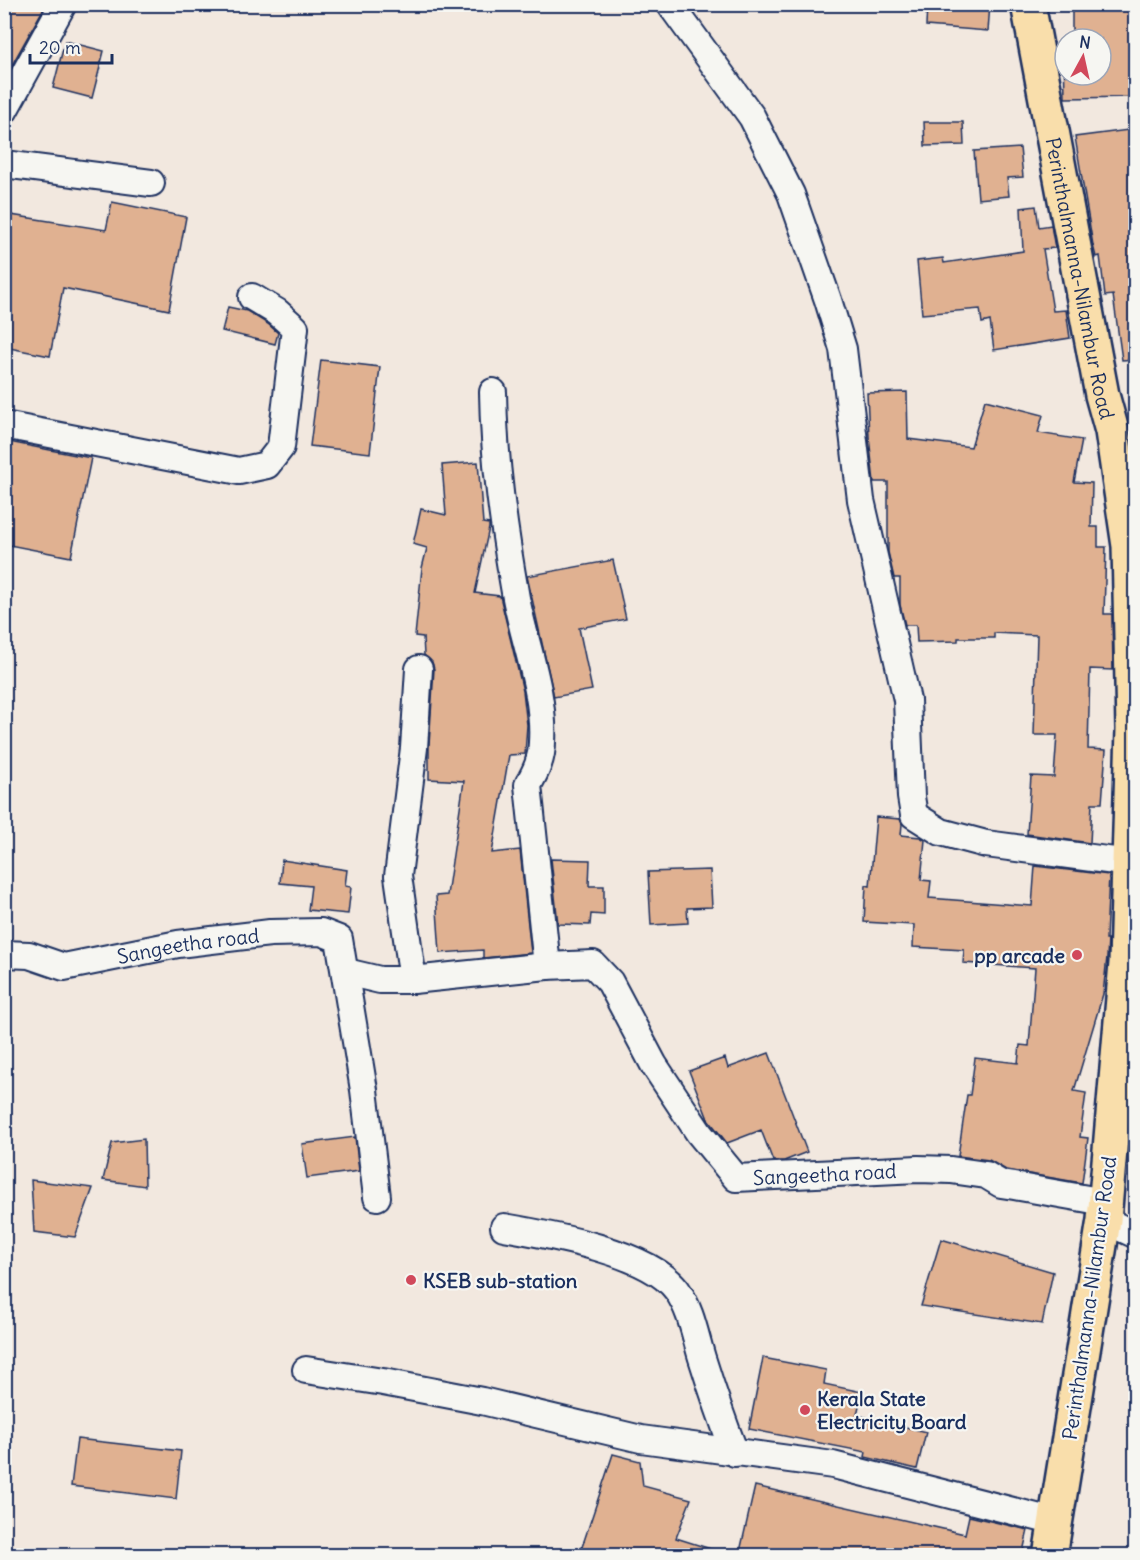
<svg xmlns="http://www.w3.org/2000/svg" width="1140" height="1560" viewBox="0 0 1140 1560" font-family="Delius,sans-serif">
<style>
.building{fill:#e0b191;stroke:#1b2f5e;stroke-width:1.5}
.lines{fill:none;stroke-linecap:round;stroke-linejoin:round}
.minor-casing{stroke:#1b2f5e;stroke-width:30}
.primary-casing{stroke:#1b2f5e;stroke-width:38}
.minor{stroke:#f6f6f2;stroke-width:26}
.primary{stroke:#f9deab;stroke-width:33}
.poi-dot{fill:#d1495b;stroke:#f6f6f2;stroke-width:2}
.labels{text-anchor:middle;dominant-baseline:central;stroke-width:4.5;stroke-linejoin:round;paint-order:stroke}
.street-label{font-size:20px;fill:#1b2f5e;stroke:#f6f6f2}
.poi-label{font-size:20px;font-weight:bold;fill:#1b2f5e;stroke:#f6f6f2;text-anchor:start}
</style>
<rect width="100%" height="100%" fill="#f2e8df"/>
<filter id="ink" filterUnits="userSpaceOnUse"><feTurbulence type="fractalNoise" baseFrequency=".0167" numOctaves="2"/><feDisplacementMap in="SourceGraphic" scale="12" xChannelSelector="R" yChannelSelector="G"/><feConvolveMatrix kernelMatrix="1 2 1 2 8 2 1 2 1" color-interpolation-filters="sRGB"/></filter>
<g filter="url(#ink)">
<path class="building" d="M4 4H46L4 79Z
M927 4H990L988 31 926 26Z
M1072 4H1136V97L1065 98 1064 53 1065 75H1101V39H1072Z
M65 41 104 51 92 98 53 88Z
M924 122H963L964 145 925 146Z
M1136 129V359L1122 360 1113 295 1105 296 1100 256 1096 257 1093 245 1075 137Z
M1020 148 1023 177 1007 178 1009 196 978 199 974 151Z
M112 202 186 217 169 310 63 288 50 356 4 347V214L106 230Z
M1036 206 1039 227 1051 225 1055 248 1043 249 1053 311 1066 310 1070 338 994 350 990 321 982 323 980 309 922 314 917 261 943 258 944 263 1023 251 1021 208Z
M228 307 247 311 268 324 278 333 275 344 222 331Z
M321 360 380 367 370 453 310 446Z
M907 392 908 439 971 447 985 400 1043 415 1038 433 1082 440 1074 482 1092 483 1091 527H1098V547H1106L1104 614H1112L1113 670 1090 669 1088 749 1106 750 1102 803H1092L1090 843 1027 834 1031 776 1054 777 1057 735H1034L1037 635 994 633V638H958V641L917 642 916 625H905L900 605V578H894L888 552V482H874L869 437 867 393Z
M4 441 91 458 71 557 4 544Z
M478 462 483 523 489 524V528L475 593 500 596 523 691 527 725 525 754 509 755 492 853 520 850 531 953 483 958V950L440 953 436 896 447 895 464 781 429 779V745L434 669 432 662 424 655 423 637 415 636 422 568 427 548 413 544 421 509 446 515 442 465Z
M613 560 626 619 579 628 592 690 554 697 527 576Z
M876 817 900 819 902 824 901 835 920 837 925 840 921 880 931 881 929 898 1032 906 1035 866 1109 875 1106 939H1108L1107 957 1103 994 1074 1091 1086 1093 1080 1137 1088 1138 1082 1183 1006 1170 989 1160 958 1156 967 1095H970L975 1058 1018 1063 1020 1045 1029 1046 1035 968 963 963 964 950 913 947 914 925 864 922 866 885 870 886Z
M551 859 590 860 589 886H604V915L591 914 590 925 558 924Z
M282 860 347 870 345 886 351 887 348 914 308 910 311 886 280 883Z
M710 870 712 907 687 908 688 923 651 925 648 872Z
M769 1053 807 1152 784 1161H773L761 1130 727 1143 708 1119 689 1071 725 1058 728 1068Z
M355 1137 359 1171 307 1178 302 1144Z
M144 1139 145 1186 103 1180 112 1143Z
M31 1180 93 1188 75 1237 34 1232Z
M941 1239 1053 1272 1042 1324 921 1306Z
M763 1358 826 1370 824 1384 862 1392 857 1415 926 1432 917 1469 865 1457 866 1452 749 1429Z
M77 1439 181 1451 176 1499 71 1486Z
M613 1454 640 1461 643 1486 691 1499 676 1538 714 1550 713 1556H579Z
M755 1486 965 1534 969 1516 1028 1530 1022 1556H739Z"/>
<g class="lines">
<g class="minor-casing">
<g id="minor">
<path d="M670 4 752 117 791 194 828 300 843 349 861 500 907 700 911 797 914 815 941 832 986 844 1130 863"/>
<path d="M4 111 63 4"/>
<path d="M4 164 151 183"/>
<path d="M493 392C494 462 504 530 516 598 525 645 545 694 542 742 542 759 536 771 528 785L547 966"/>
<path d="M4 425 239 471 267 465 281 447 295 328 277 312 252 297"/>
<path id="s1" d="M4 954 29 955 64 967 178 944 270 933 321 932 339 939 364 1090 377 1197"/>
<path id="s2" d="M346 972 380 980H413L547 966 593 964 610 982 654 1065 699 1133 736 1178 918 1169 951 1170 986 1175 1001 1184 1014 1186 1105 1202"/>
<path d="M413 980 398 876 414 748 419 669"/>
<path d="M1104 1220 1136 1235"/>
<path d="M504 1227C550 1235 649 1252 677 1290 691 1310 695 1335 702 1358 712 1390 723 1422 735 1453"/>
<path d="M306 1370 383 1382 482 1401 641 1439 833 1465 1056 1522"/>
</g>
</g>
<g class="primary-casing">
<g id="primary">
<path id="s3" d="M1028 4 1102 395 1112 431 1129 546 1133 729 1126 963 1104 1220 1050 1556"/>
</g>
</g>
<use href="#minor" class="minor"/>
<use href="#primary" class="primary"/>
</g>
</g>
<g class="poi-dot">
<circle cx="1077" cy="955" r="6"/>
<circle cx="411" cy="1280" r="6"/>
<circle cx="805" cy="1410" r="6"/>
</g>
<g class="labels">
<g class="street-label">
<text stroke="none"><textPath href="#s3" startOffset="279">Perinthalmanna-Nilambur Road</textPath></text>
<text stroke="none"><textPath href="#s1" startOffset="188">Sangeetha road</textPath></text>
<text stroke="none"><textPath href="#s2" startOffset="596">Sangeetha road</textPath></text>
<text transform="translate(1089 1298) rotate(-82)">Perinthalmanna-Nilambur Road</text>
</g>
<g class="poi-label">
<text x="1065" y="955" text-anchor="end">pp arcade</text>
<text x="423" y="1280">KSEB sub-station</text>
<text x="817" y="1398">Kerala State<tspan x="817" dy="23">Electricity Board</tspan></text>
</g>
</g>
<rect width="1140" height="1560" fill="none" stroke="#f6f6f2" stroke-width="24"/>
<rect x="12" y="12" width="1116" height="1536" fill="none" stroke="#1b2f5e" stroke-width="2" filter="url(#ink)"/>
<g transform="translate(1083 57) rotate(8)"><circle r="28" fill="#f6f6f2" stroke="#9ea6b7" stroke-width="1.5"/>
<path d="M0-4.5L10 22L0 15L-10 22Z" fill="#d1495b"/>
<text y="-9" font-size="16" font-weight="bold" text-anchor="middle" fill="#1b2f5e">N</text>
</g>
<path d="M30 54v9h82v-9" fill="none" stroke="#1b2f5e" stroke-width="3"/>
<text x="39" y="54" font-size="18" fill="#1b2f5e" stroke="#f6f6f2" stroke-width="4.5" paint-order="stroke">20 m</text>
</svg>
